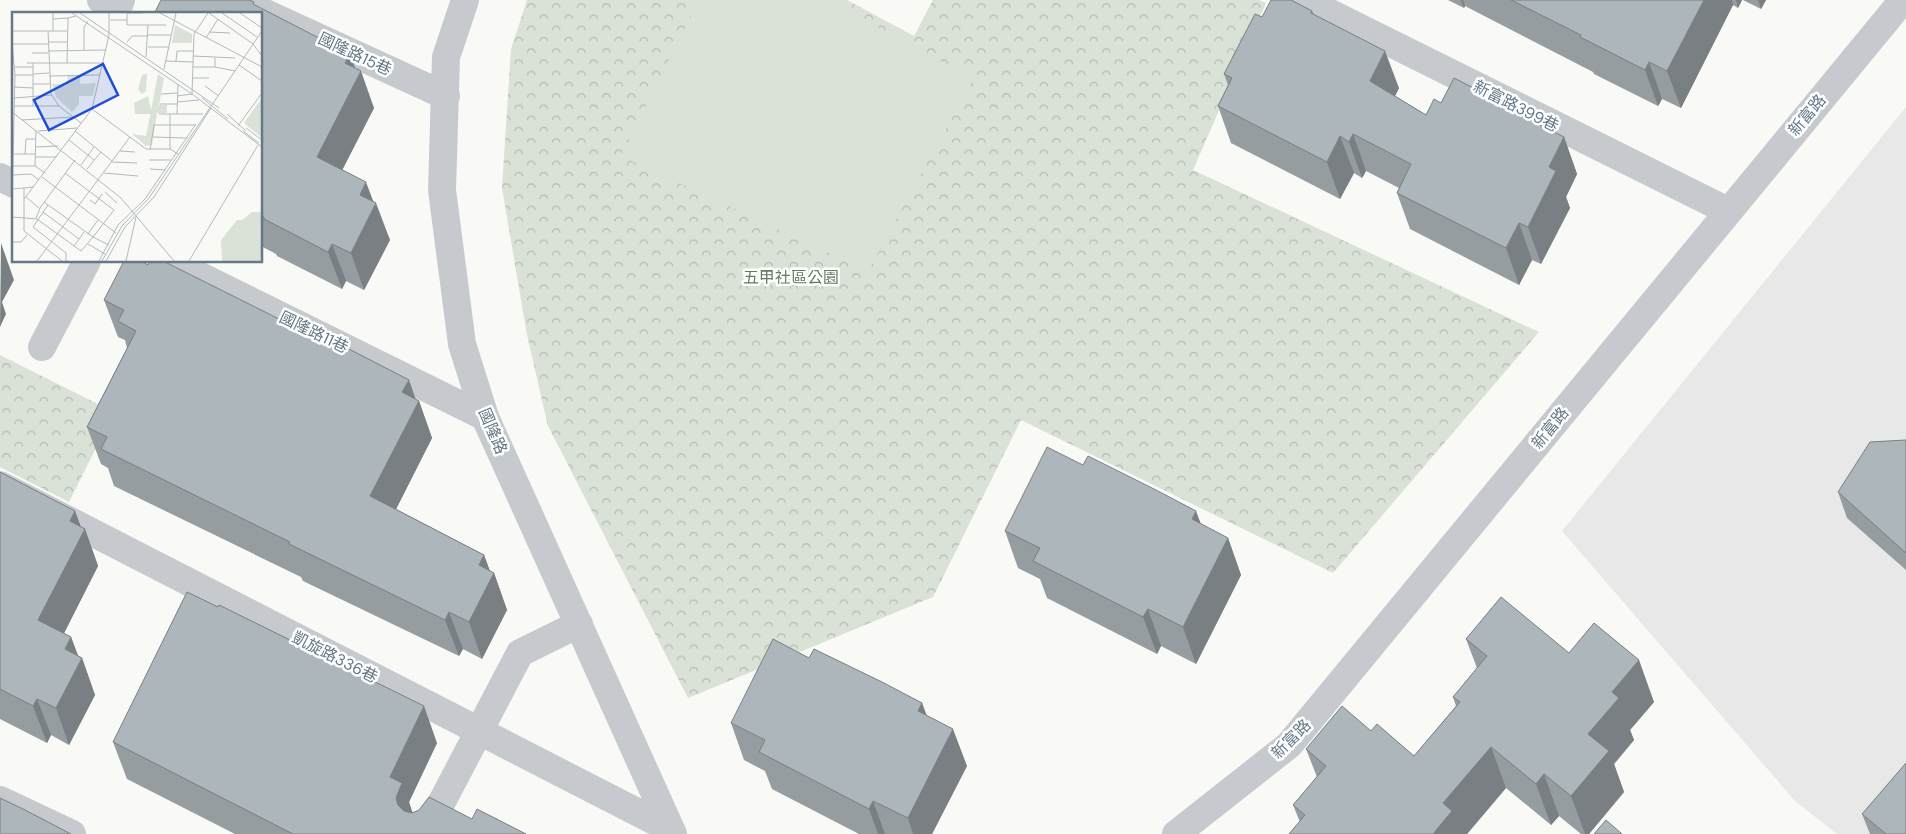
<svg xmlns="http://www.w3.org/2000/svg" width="1906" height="834" viewBox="0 0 1906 834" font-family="'DM Sans','Noto Sans TC',sans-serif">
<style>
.built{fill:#e7e8e7}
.park{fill:url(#park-crowns)}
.garden{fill:#dae1d7}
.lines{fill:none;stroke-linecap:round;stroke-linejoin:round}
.street{stroke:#c6cace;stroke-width:28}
.wall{fill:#959da1}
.shaded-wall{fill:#797f83}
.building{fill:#adb6bb;stroke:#797f83}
.labels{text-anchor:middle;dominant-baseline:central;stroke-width:5;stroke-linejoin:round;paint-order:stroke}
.street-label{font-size:16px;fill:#667989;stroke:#fff}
.park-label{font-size:16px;fill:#667a61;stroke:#fff}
.inset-road{fill:none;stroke:#b1bac0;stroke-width:1}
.view{fill:#1d4ed8;fill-opacity:0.15;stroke:#1d4ed8;stroke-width:2.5}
.inset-edge{fill:none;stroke:#667989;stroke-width:2.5}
</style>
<defs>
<pattern id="park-crowns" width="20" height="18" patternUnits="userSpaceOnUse" patternTransform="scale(1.25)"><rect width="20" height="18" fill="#dae1d7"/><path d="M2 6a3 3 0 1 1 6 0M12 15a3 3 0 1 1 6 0" fill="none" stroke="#b5bbb4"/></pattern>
</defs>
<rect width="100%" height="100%" fill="#f9f9f6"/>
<path class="built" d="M1906 107V834H1837L1796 802 1562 531Z"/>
<path class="park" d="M527 0H847L914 36 933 0H1259L1266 3 1193 170 1539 332 1333 573 1021 420 933 597 688 698 548 426 527 335 502 188 511 49Z
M0 355 114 412 69 502 0 467Z"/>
<path class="garden" d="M699 0H828L973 79 868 271 621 156Z"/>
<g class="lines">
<path class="street" d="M101 0 118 8 121 0
M237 0 446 96
M465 0 446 57 442 190 462 344 485 417 673 834
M1304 0 1728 211
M0 177 14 184
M170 261 485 417
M42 347 87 261
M0 485 670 829
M0 800 72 834
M425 834 520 653 579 624
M1176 834 1289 745 1903 0"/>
</g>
<path class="wall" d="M1448 0H1742L1738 8 1733 5 1681 108 1662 99 1658 106 1594 74 1593 72 1465 6 1464 8Z
M1743 0H1766L1761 9Z
M255 5 355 68 374 108 342 170 373 201 390 240 364 290 346 281 342 289 277 256 276 254 261 246V14Z
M1312 11 1314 14 1399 88 1395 96 1426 115 1441 103 1492 101 1564 137 1577 174 1566 197 1570 208 1541 264 1532 260 1519 285 1410 229 1397 193 1399 188 1366 171 1362 178 1354 173 1340 199 1231 143 1218 106 1228 85 1224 74 1262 17Z
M104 300 419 401 432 438 396 509 484 555 490 571 494 573 507 610 482 659 463 649 459 656 303 581 301 577 114 486 108 468 101 464 87 427 127 348 125 340 118 337Z
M1906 440V570L1847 518 1838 492Z
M0 472 75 511 81 527 85 529 98 566 64 633 71 637 78 656 82 658 95 695 69 745 51 735 47 743 0 719Z
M1005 531 1228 538 1241 575 1196 664 1161 646 1157 654 1047 598 1040 579 1018 568Z
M1466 639 1569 653 1654 702 1630 730 1634 740 1614 764 1624 792 1589 834H1581L1559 816 1551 825 1506 788 1467 834H1289L1300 822 1293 805 1317 777 1306 749 1371 731 1414 756 1456 706 1453 697 1477 668Z
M809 658 922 703 927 716 967 766 932 834H859L772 789 765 771 744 760 731 723Z
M113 742 437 743 409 802 412 812 472 819 526 834H235L127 779Z
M1862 814 1906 834H1870Z"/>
<path class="shaded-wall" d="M1461 0H1463L1465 6 1464 8Z
M1704 0H1732L1733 5 1681 108 1667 71Z
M1736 0H1742L1738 8Z
M1758 0H1766L1761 9Z
M1385 51 1399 88 1384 118 1370 81Z
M350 54 358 76 361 71 374 108 330 194 317 157 345 63Z
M1649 62 1662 99 1658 106 1645 70Z
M1353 134 1366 171 1362 178 1349 142Z
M1340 136 1354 173 1340 199 1327 162Z
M1564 137 1577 174 1566 197 1570 208 1541 264 1528 227 1549 167Z
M366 182 375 206 376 203 390 240 364 290 351 253 360 195Z
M1519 223 1532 260 1519 285 1506 248Z
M1 243 14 280 2 302 6 314 0 327Z
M332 244 346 281 342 289 328 252Z
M409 380 417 403 419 401 432 438 384 533 370 496 402 392Z
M75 511 83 533 85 529 98 566 52 657 38 620 70 521Z
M1196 511 1210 548 1192 519Z
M1228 538 1241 575 1196 664 1183 627Z
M484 555 492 577 494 573 507 610 482 659 469 622 479 565Z
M1148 609 1161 646 1157 654 1143 617Z
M449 612 463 649 459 656 445 620Z
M71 637 80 661 82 658 95 695 69 745 56 708 65 649Z
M1639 660 1654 702 1630 730 1634 740 1614 764 1624 792 1589 834H1585L1571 796 1588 734 1612 692Z
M37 699 51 735 47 743 33 706Z
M922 703 935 740 918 711Z
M424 706 437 743 409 802 415 820 410 834 398 805 390 777Z
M953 729 967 766 932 834H913L908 818Z
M1491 747 1506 788 1467 834H1433L1443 803Z
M1544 774 1559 816 1551 825 1536 784Z
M873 801 885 834H878L869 809Z"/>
<path class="building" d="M161 0H249L254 2 253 4 350 54 345 63 361 71 317 157 366 182 360 195 376 203 351 253 332 244 328 252 264 219V217L261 216V14H154Z
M1271 0H1291L1312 11 1311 13 1385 51 1370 81 1426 115 1434 99 1441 103 1454 78 1491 97 1489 99 1564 137 1549 167 1556 171 1528 227 1519 223 1506 248 1397 193 1411 164 1353 134 1349 142 1340 136 1327 162 1218 106 1232 78 1224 74 1255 14 1262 17Z
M1511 0H1704L1667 71 1649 62 1645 70 1580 37 1581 35Z
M124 261H141L148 265 150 261H163L345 352 347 348 409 380 402 392 419 401 370 496 484 555 479 565 494 573 469 622 449 612 445 620 289 544 290 542 101 449 107 437 87 427 136 331 118 321 124 310 104 300Z
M1906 440V553L1838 492 1870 442Z
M1047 447 1083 465 1088 456 1156 490 1196 511 1192 519 1228 538 1183 627 1148 609 1143 617 1033 561 1040 548 1005 531Z
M0 472 75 511 70 521 85 529 38 620 71 637 65 649 82 658 56 708 37 699 33 706 0 689Z
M187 592 218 607 219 605 424 706 390 777 402 783 396 798 398 805 404 811 412 813 419 810 429 797 472 819 477 809 526 834H293L113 742Z
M1501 597 1569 653 1594 623 1639 660 1612 692 1619 698 1588 734 1609 751 1571 796 1544 774 1536 784 1491 747 1443 803 1452 811 1433 834H1289L1305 815 1293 805 1326 766 1306 749 1342 706 1371 731 1377 724 1414 756 1460 702 1453 697 1487 656 1466 639Z
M773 639 809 658 814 649 882 682 922 703 918 711 953 729 908 818 873 801 869 809 759 752 765 740 731 723Z
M1906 763V834H1886L1862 814Z
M0 798 23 809 71 834H0Z
M1606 820 1622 834H1594Z"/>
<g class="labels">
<g class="street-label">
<text transform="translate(355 54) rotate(25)">國隆路15巷</text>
<text transform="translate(1516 106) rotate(27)">新富路399巷</text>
<text transform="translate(1807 115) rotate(-50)">新富路</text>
<text transform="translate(314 332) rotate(26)">國隆路11巷</text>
<text transform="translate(1550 428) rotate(-51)">新富路</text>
<text transform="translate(493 431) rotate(67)">國隆路</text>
<text transform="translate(335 657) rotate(27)">凱旋路336巷</text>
<text transform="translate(1291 739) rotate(-45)">新富路</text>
</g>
<g class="park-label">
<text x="791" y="277">五甲社區公園</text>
</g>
</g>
<g transform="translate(12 12)">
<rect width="250" height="250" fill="#f9f9f6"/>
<path d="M135 62 134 79 130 82 126 77 130 63Z" fill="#dae1d7"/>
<path d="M163 13 180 22V31H160ZM146 62 152 66 147 93H155V101H145L140 133 134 134 120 122 134 124ZM56 64H68V72L84 71 81 84H67V92L60 100 44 85 40 72H55ZM250 86V126L232 111ZM240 200H250V249H210L209 228 225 208H230Z" fill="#dae1d7"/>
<path d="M136 84 140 102H123L122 91Z" fill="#dae1d7"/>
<path class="inset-road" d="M60 1 180 82 250 135M68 1 207 96M115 1V13H154M115 1H131M148 1 250 55M197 1 241 32 250 44M210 1 245 25M228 1 250 16M41 7 56 6M98 8H115M0 19H55M36 19 39 82 47 94 69 111M41 19V1M197 20 218 21M136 23H159M194 26 206 7M36 30H55M115 30 120 24H136M0 31 3 63 0 192M0 32H36M136 35H156M72 38V15L76 9M36 39 94 38M20 41H36M181 44 223 46M134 45 136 13M153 49 181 50M164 49 165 39H182M15 51H91M55 51 56 6 64 4M227 53 250 69M2 55H21M181 55H203V46M203 55 223 59M152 57 164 1M21 62 37 61M3 63H21M37 64 88 63M181 66H197M21 72H38M193 74 207 84M2 75 21 76M149 82 165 81M165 84 180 82 182 22 196 1M2 86 40 83M190 86 216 107M165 90 187 88M148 92H165M2 94H47M21 94V51M80 97 134 137H158L166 142M0 100 109 186 162 249M147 102H191M158 102V137M165 102 166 72M215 102 234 119M10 108 61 105M226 114 250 81M234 116 250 128M24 118 23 154 33 161M26 119 65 116M63 119 100 149M231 119 247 131M141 125 175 126M57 128 82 148M23 135 46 134M138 138 142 113H184M108 139 123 140M2 142H23M13 142 14 127H23M23 145H45M137 148H159M100 150 125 151M69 153 82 135M0 154H23M75 157 89 140M138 157 154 158M92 161 126 164M1 163 19 162 27 168M30 165 104 221M12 176V219L50 249M0 177 22 175M93 180 105 191M14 185 27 196M12 187 80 97 97 23V1M78 188 83 192 90 182M32 190 81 225 102 198 53 161M36 193 21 215 54 241V249M31 200 67 227M0 205 25 207 69 239 81 225 97 233M24 206 28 196 63 148M76 222 86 208M0 230H9L15 223M76 232 93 242M62 234 72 220M25 249 118 125M87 249 106 213 133 187 184 112M90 249 110 214 137 186 250 19M94 249 113 215 142 185 199 96M114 249 124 205M177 249 246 133"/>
<path class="view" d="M91 52 106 83 37 118 22 88Z"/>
<rect width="250" height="250" class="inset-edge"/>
</g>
</svg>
